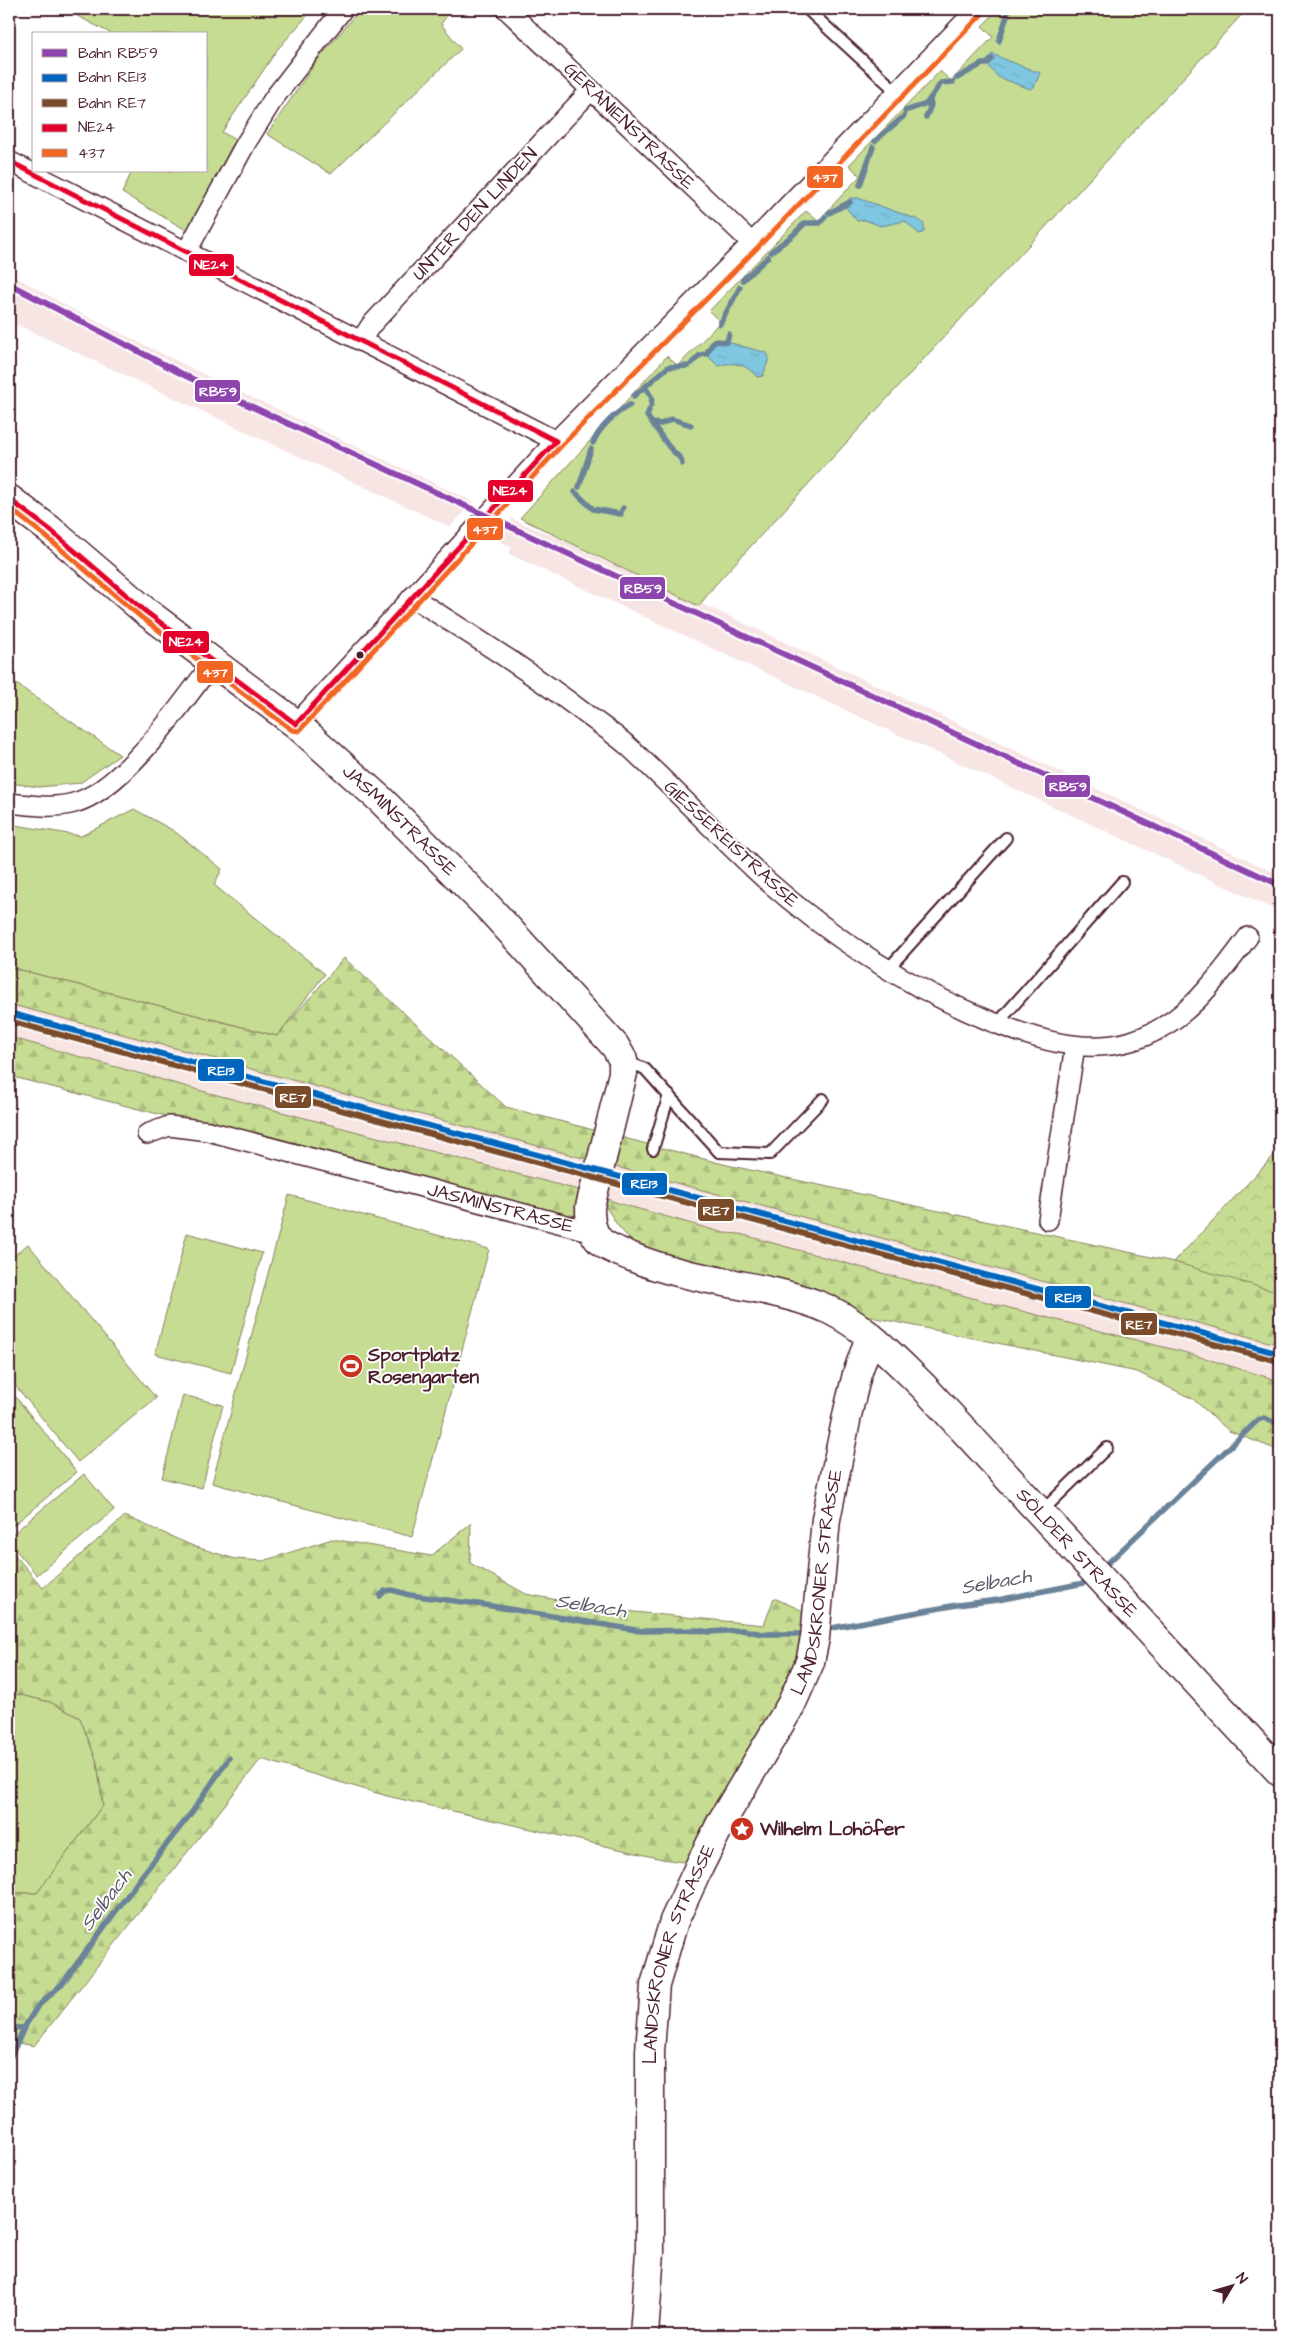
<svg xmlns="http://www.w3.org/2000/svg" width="1289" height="2344" viewBox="0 0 1289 2344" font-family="'Architects Daughter',sans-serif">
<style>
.built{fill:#f7e5e4}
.grass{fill:#c5dc92;stroke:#887e5e}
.forest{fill:url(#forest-firs);stroke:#887e5e}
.park{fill:url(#park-crowns);stroke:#887e5e}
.water{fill:url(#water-ripples);stroke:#6a8398}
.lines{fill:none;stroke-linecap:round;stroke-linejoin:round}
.stream{stroke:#6a8398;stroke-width:5.5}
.lane-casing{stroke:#4a1f2b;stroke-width:14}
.street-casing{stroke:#4a1f2b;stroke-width:22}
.secondary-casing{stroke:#4a1f2b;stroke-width:31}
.lane{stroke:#fff;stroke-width:10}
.street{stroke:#fff;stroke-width:19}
.secondary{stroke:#fff;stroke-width:28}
.bus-1-casing{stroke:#fff;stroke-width:9}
.bus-2-casing{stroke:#fff;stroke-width:9}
.bus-1{stroke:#e4002b;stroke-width:5}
.bus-2{stroke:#f26522;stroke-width:5}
.rail-1-casing{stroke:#fff;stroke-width:10}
.rail-2-casing{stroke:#fff;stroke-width:10}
.rail-3-casing{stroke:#fff;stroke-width:10}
.rail-1{stroke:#8e44ad;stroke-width:6}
.rail-2{stroke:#0065bd;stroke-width:6}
.rail-3{stroke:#7a4b2a;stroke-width:6}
.bus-dot{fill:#4a1f2b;stroke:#fff;stroke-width:2}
.labels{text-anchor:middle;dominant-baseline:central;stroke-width:4;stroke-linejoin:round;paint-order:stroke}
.street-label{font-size:19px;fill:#4a1f2b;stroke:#fff}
.poi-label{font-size:19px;font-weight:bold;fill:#4a1f2b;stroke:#fff;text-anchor:start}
.water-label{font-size:20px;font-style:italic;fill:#5d596a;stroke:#fff}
.line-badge{stroke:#fff;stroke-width:2}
.badge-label{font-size:14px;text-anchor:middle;font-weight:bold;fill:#fff}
</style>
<defs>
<pattern id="forest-firs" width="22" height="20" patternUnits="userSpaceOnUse" patternTransform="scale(1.25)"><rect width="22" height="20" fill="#c5dc92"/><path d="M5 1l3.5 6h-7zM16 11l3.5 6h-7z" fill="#abbc7e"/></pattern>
<pattern id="park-crowns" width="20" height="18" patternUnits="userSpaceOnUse" patternTransform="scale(1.25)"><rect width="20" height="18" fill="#c5dc92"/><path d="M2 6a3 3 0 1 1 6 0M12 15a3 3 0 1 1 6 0" fill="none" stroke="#abbc7e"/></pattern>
<pattern id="water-ripples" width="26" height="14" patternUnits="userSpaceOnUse" patternTransform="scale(1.25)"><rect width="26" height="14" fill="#7fc6e0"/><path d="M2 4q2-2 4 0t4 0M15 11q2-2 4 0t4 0" fill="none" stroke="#6faac0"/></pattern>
</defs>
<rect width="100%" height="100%" fill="#fff"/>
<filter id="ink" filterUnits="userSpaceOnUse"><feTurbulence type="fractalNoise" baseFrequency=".02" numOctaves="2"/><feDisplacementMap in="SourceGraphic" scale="10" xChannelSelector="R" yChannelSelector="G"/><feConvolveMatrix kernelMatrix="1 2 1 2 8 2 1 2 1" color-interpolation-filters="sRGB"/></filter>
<g filter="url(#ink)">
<path class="built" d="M9 273 74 310 217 381 474 502 450 527 9 321Z
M512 519 577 546 585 552 735 619 1280 875V912L509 554 512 547 493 539Z
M9 1004 212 1058 231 1061 251 1069 594 1160 586 1192 202 1091 9 1037Z
M608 1164 1280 1345V1381L1187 1353 998 1305 740 1234 724 1233 618 1203 599 1196Z"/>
<path class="grass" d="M64 9H313L277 50 222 132 235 140 188 231 122 193 132 171H206V34H112Z
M360 9H452L441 24 461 49 331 174 267 134 316 62Z
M999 9H1247L715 585 699 606 520 518 667 356 678 366 720 322 709 311 806 211 818 221 860 176 849 165 940 71 951 81 993 37 982 26Z
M9 679 120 755 80 783 39 787 9 783Z
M134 809 174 831 222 869 214 885 325 974 277 1036 9 967V824L81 836Z
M289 1195 489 1249 412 1537 212 1483Z
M187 1233 262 1253 231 1373 155 1354Z
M28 1244 156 1398 78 1462 9 1378V1260Z
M9 1389 77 1472 9 1529Z
M183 1395 223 1405 202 1488 162 1478Z
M84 1474 114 1510 37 1575 9 1542V1537Z
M9 1692 50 1702 80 1718 97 1762 103 1805 37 1893H9Z"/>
<path class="forest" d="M344 958 506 1107 727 1165 1174 1262 1280 1150V1345L251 1069 231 1061 212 1058 9 1004V967L277 1036Z
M9 1037 202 1091 586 1192 577 1214 566 1218 9 1076Z
M599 1196 618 1203 724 1233 740 1234 998 1305 1187 1353 1280 1381V1451L1229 1431 1193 1399 1137 1372 876 1318 635 1245 618 1226Z
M125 1516 193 1546 235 1559 263 1561 332 1539 431 1556 471 1523 470 1563 526 1594 604 1609 764 1625 774 1598 810 1614 799 1673 690 1863 662 1859 387 1796 261 1759 34 2046 9 2041V1893H37L103 1805 97 1762 80 1718 50 1702 9 1692V1548L43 1588Z"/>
<path class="park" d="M1280 1149V1293L1174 1262Z"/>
<path class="water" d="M992 54 1034 71H1038L1040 73 1034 87 1030 89 998 77 987 64Z
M850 198H858L919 220 924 224V232L919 234 905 221 881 226 865 220 857 221 844 205Z
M712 340 727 342 767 353 769 358 763 376 757 377C746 364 734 361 718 366L706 354Z"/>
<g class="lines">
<path class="stream" d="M999 41 1009 9
M957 78 982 64H987L992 59
M905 111 926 104 941 83 953 82
M926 117 931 105 930 100
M875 141 904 116
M860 185 873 147
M829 213 850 202
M771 252 793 235 805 223H820L825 217
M743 280 768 257
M720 324 740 287
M716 341 727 342 729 334
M692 363 700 355 706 354 714 341
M645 387 652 398 651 405
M634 396 668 367 688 366
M649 410 647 416 669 447 681 459 682 464
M652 423 661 424 672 419 691 425
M593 443C599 428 615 413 630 405
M579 487 591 449
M575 492 593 509 621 514
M622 510 623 508
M1109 1562 1258 1420 1264 1418 1280 1425
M380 1596 385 1591 392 1590 410 1595 485 1605 642 1631 697 1630 709 1632 742 1630 763 1634H800
M826 1629 957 1605 998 1600 1084 1583
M9 2027 24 2028
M9 2060 24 2028 37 2007 62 1984 144 1873 192 1812 229 1758"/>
<g class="lane-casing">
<path id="lane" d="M807 9 897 92
M887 970 1006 838
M997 1024 1122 882
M624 1060 645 1069 719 1152 770 1154 823 1099
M653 1149 669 1095
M1041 1512 1107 1448"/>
</g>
<g class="street-casing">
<g id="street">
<path d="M506 9 752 243"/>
<path d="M9 161 556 441"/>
<path d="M187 251 246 143 274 98 343 9"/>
<path d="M361 340 371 325 591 90"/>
<path d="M412 597C470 634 528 670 583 712 598 723 614 734 628 746 675 789 718 836 765 879 832 938 908 987 990 1021 1035 1039 1083 1055 1131 1041 1185 1025 1216 980 1248 937"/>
<path d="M296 724 556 441 752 243 977 9"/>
<path d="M9 803C30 805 53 809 74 803 123 790 183 702 213 662"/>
<path id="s1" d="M147 1134 169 1126 208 1131 593 1232"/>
<path d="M1048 1220 1075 1046"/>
</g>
</g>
<g class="secondary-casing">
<g id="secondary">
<path id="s2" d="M9 499 49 529 145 611 296 724 381 800 491 910 615 1046 623 1060V1073L590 1207C590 1220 591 1233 601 1242 610 1249 622 1253 632 1257 691 1282 758 1283 818 1305 859 1320 892 1356 923 1386L1280 1772"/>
<path id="s3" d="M644 2335 650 2252V2051L655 1985 674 1921 699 1867 722 1821 791 1705 810 1662 815 1638 826 1519 848 1411 857 1374 870 1337"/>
</g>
</g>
<use href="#lane" class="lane"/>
<use href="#street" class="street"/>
<use href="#secondary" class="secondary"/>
<g class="bus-1-casing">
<path id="bus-1" d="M9 161 556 441 296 724 145 611 49 529 9 499"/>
</g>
<g class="bus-2-casing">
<path id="bus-2" d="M9 508 44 535 141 617 292 730 299 731 561 446 757 248 982 14"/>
</g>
<use href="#bus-1" class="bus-1"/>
<use href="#bus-2" class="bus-2"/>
<g class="rail-1-casing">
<path id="rail-1" d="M9 284 186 376 1280 885"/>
</g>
<g class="rail-2-casing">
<path id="rail-2" d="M9 1013 1280 1354"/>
</g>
<g class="rail-3-casing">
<path id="rail-3" d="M9 1021 1278 1361"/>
</g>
<use href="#rail-1" class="rail-1"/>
<use href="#rail-2" class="rail-2"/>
<use href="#rail-3" class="rail-3"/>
</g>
</g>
<defs>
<g id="stadium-disc" transform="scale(1.25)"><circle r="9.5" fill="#c8321e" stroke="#fff"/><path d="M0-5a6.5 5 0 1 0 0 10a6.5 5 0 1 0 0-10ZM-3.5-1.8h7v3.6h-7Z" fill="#fff"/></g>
<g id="sight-disc" transform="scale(1.25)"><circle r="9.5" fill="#c8321e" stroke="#fff"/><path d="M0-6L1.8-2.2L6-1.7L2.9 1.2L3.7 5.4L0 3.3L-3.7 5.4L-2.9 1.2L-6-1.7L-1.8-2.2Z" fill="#fff"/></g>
</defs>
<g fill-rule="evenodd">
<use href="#stadium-disc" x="351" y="1366"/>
<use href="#sight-disc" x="742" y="1829"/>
</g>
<circle class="bus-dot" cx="360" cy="655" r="4.5"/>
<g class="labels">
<g class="street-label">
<text transform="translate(629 126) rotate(44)">GERANIENSTRASSE</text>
<text transform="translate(475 214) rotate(-47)">UNTER DEN LINDEN</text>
<text stroke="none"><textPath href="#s2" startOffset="506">JASMINSTRASSE</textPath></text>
<text transform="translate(731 844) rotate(43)">GIESSEREISTRASSE</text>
<text stroke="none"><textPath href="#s1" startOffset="365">JASMINSTRASSE</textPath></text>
<text stroke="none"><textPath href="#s2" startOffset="1611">SÖLDER STRASSE</textPath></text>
<text stroke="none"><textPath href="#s3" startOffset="790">LANDSKRONER STRASSE</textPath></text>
<text stroke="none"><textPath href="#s3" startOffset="386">LANDSKRONER STRASSE</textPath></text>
</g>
<g class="poi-label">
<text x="368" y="1355">Sportplatz<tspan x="368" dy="22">Rosengarten</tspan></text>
<text x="760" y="1829">Wilhelm Lohöfer</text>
</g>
<g class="water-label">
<text transform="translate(996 1582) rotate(-10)">Selbach</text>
<text transform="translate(591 1606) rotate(9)">Selbach</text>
<text transform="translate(106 1900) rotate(-53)">Selbach</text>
</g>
</g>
<g class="line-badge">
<rect x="806" y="165" width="38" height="24" rx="5" fill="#f26522"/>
<rect x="188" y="253" width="47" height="24" rx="5" fill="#e4002b"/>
<rect x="194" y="379" width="47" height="24" rx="5" fill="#8e44ad"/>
<rect x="487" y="479" width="47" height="24" rx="5" fill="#e4002b"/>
<rect x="466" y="517" width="38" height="24" rx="5" fill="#f26522"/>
<rect x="619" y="576" width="47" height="24" rx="5" fill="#8e44ad"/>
<rect x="162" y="630" width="48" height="24" rx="5" fill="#e4002b"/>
<rect x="196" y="660" width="38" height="24" rx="5" fill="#f26522"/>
<rect x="1044" y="774" width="47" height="24" rx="5" fill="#8e44ad"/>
<rect x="197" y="1058" width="48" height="24" rx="5" fill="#0065bd"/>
<rect x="274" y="1085" width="38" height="24" rx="5" fill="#7a4b2a"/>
<rect x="621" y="1172" width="47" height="24" rx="5" fill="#0065bd"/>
<rect x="697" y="1198" width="38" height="24" rx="5" fill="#7a4b2a"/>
<rect x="1044" y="1285" width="48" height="24" rx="5" fill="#0065bd"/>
<rect x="1120" y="1312" width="38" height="24" rx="5" fill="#7a4b2a"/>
</g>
<g class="badge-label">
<text x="825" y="182">437</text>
<text x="211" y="269">NE24</text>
<text x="218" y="396">RB59</text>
<text x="510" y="495">NE24</text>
<text x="485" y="534">437</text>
<text x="643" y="593">RB59</text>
<text x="186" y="646">NE24</text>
<text x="215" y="677">437</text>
<text x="1068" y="791">RB59</text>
<text x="221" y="1075">RE13</text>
<text x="293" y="1102">RE7</text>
<text x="644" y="1188">RE13</text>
<text x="716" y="1215">RE7</text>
<text x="1068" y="1302">RE13</text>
<text x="1139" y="1329">RE7</text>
</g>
<rect width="1289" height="2344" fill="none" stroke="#fff" stroke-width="30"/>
<rect x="15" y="15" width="1259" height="2314" fill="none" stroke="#4a1f2b" stroke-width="2" filter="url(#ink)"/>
<rect x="32" y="32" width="175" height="140" fill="#ffffff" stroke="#b7a5aa"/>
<rect x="42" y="49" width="25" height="8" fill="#8e44ad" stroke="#b7a5aa"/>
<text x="78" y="58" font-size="15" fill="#4a1f2b">Bahn RB59</text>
<rect x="42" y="74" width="25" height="8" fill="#0065bd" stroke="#b7a5aa"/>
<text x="78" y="82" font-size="15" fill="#4a1f2b">Bahn RE13</text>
<rect x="42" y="99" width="25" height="8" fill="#7a4b2a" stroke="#b7a5aa"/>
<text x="78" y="108" font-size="15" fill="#4a1f2b">Bahn RE7</text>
<rect x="42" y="124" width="25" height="8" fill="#e4002b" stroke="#b7a5aa"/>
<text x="78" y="132" font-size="15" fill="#4a1f2b">NE24</text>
<rect x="42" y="149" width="25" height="8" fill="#f26522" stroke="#b7a5aa"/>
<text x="78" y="158" font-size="15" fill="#4a1f2b">437</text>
<g transform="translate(1232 2286) rotate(52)" stroke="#ffffff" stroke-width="4" paint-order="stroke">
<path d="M0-4L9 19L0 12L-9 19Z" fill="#4a1f2b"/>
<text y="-8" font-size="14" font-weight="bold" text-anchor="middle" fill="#4a1f2b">N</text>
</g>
</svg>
